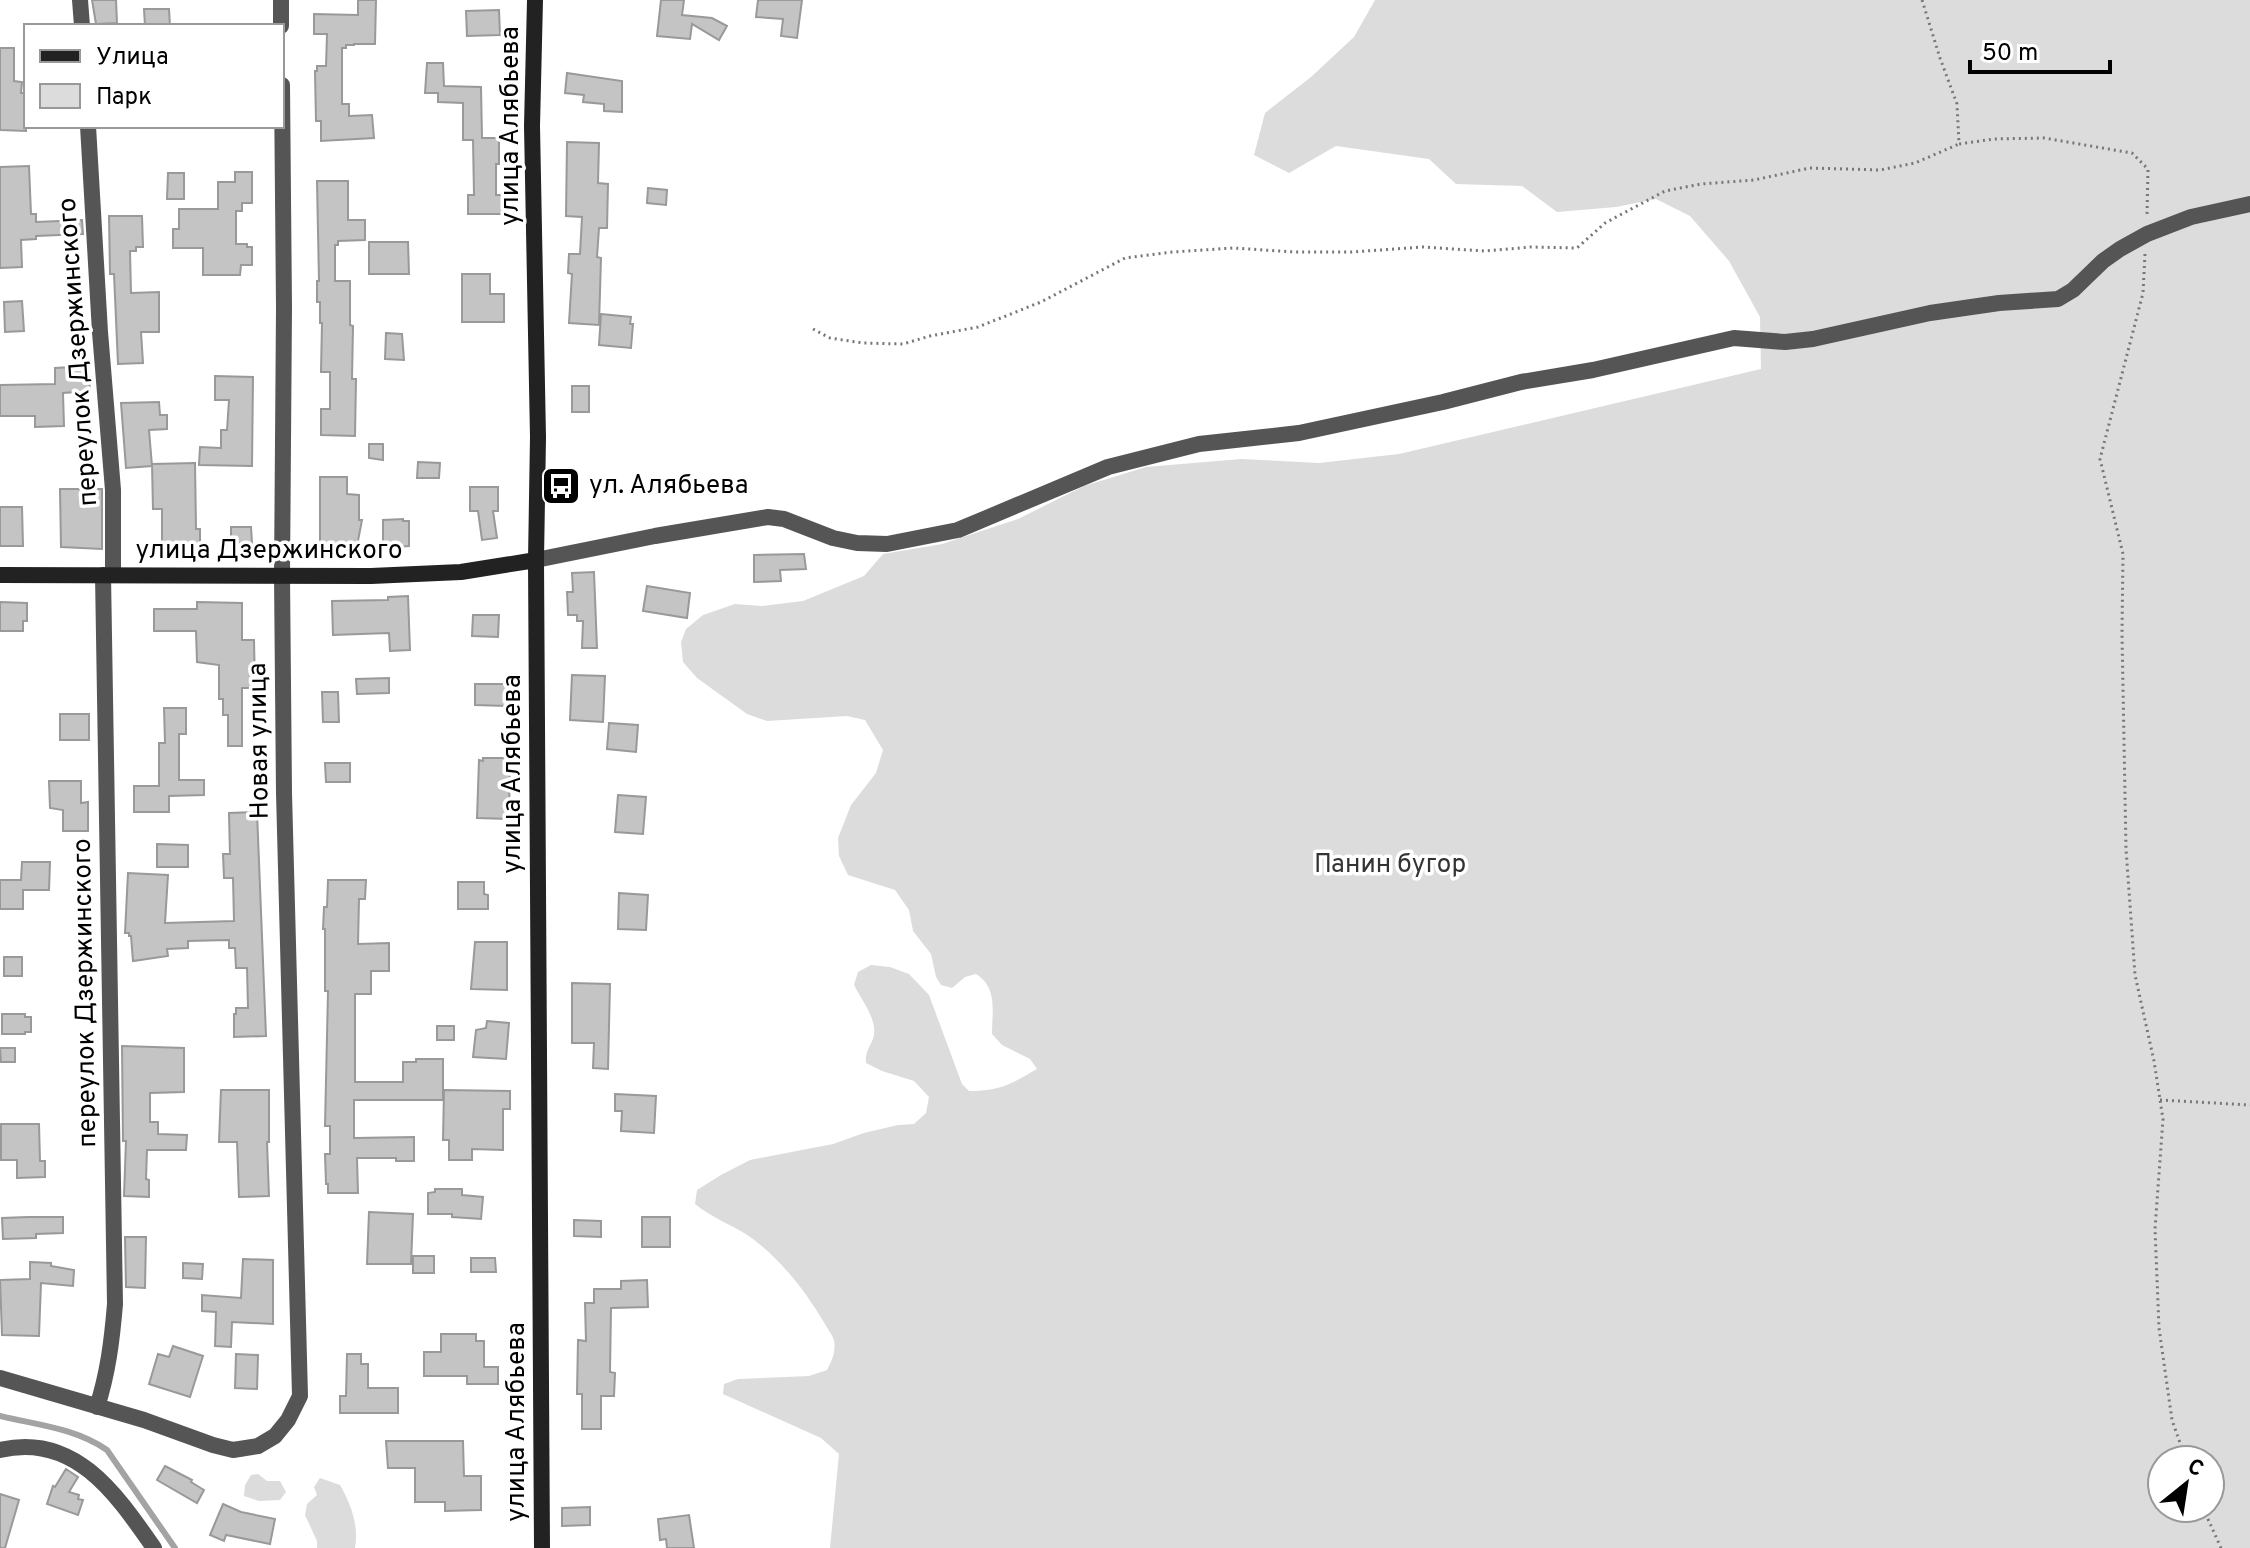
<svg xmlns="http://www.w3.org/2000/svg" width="2250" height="1548" viewBox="0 0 2250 1548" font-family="Overpass,sans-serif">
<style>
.green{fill:#dcdcdc;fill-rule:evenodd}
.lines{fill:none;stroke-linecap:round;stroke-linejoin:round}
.stream{stroke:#a3a3a3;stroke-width:6}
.building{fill:#c4c4c4;stroke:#999;stroke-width:2}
.path{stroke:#777;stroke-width:3;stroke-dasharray:2 4;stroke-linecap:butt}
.street{stroke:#555;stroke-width:16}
.secondary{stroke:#222;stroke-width:16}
.labels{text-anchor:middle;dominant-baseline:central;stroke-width:7;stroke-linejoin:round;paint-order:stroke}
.street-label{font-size:26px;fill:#000;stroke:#fff}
.poi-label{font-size:26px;fill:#000;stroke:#fff;text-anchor:start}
.park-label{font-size:26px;fill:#333;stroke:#fff}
</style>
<rect width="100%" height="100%" fill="#fff"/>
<path class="green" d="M1375 0H2250V1548H830L839 1454 821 1438 723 1394 724 1384 738 1379 809 1376 827 1370C832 1360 836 1352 834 1340 832 1335 828 1329 825 1324 806 1292 783 1262 753 1239 734 1225 713 1219 695 1204L697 1190 721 1175 750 1160 833 1144 864 1133 898 1125 914 1124 926 1113 929 1097 914 1081 882 1071 866 1063C865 1052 869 1049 873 1039 879 1021 862 1001 854 985L858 972 871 965 890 967 909 974 929 995 962 1084 969 1091C1000 1091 1011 1084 1037 1069L1030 1059 1002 1045 992 1034C992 1011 998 988 976 974L965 977 952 988 941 985 936 977 931 954 913 931 909 910 895 890 848 875 839 856 838 838 851 805 876 773 883 750 865 720 847 716 767 721 747 714 697 678 683 662 681 642 686 629 703 615 735 604 762 606 803 601 864 576 883 554 942 544 1018 519 1084 486 1146 467 1241 459 1319 463 1399 454 1761 369 1760 317 1729 261 1690 216 1656 199 1616 207 1557 212 1522 186 1456 184 1429 159 1336 146 1289 173 1254 155 1265 113 1311 77 1354 37ZM2162 1460H2210V1508H2162Z
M258 1474 267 1481H280L286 1492 280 1500 259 1501 244 1496 245 1485 251 1475Z
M320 1478 340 1485C351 1504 359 1526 355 1548H317V1541L305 1515 307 1504 317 1495 314 1487Z"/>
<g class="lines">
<path class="stream" d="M0 1416C37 1425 75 1428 107 1450L175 1548"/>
</g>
<path class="building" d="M92 0H116L117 23 96 24Z
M358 0H376L375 44H354V45H346V48H342V104H349V116L372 115 374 138 321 141V121H316L315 71H317V66H326L327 34H314V14L358 15Z
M661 0H684L682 15 712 18 727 26 719 40 692 24 690 39 657 36Z
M758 0H802L797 38 781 36 783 19 756 17Z
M144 9H169L170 26H145Z
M499 10 500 35 467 36 466 11Z
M0 48H14V81L22 82 21 93H26V131L0 130Z
M427 63H443L444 86 481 87 482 138H499V164H496V195H502V214H468V195H474L473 140H463V103L438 102V93H425Z
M567 73 622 81V112L604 111V104L583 102 584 95 565 93Z
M567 142 599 143 598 183 608 184 607 228H599L597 257 601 258 599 325 569 323 572 274 568 273 569 254H580L582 217 566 216Z
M29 166 31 214H36V222L82 220 83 234 36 236V239L21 240 22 267 0 268V167Z
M235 172H252V203H242V211H236V244H247V247H252V265H241L240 275H203V248H173V229H179V209H218V182H235Z
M168 173H184V199H167Z
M317 181H348V220H365V240L338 241V245H335V281H350V325L353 326 352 379H356L355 436 321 435V409H330V372H321L322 323H320V302H317V281H319Z
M648 188 667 190 666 205 647 203Z
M109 216H142L143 247H136V251H130L131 293 159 292V332H141L143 363 118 364 114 274H110Z
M369 242H408L409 274H369Z
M462 274H490V294H504V322H462Z
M22 301 24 331 5 332 4 302Z
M601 314 631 317 630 324H633L631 348 599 345Z
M386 333 402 334 404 360 385 359Z
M88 366 90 391 63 393 64 426 35 427V416H0V385L55 384V368Z
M215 376 253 377 252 466 199 465 200 447 221 448V430H227L229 400H215Z
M572 386H589V412H572Z
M159 402 160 415H167V429L149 430 152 466 126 468 121 403Z
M369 444H383V460L369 458Z
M418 462 440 463 439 478H417Z
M195 463 196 529H200V544L162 545V509H153L152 464Z
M320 477H347V494L359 495V520H362L357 546 320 547Z
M470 487H498V511H493L497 538 482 540 478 511H470Z
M60 489H102V549L61 547Z
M0 507H22L23 546H0Z
M403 519V521H409V546L383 548V520Z
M231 527H251L252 543 231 544Z
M804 554 806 569 780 570 781 581 754 582V555Z
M594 572 597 648H582L583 621H577V615H568L567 592H573L572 573Z
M647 586 690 593 687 618 643 611Z
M408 596 410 650 390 651 389 633 333 635 332 601 388 600V597Z
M0 602 27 603V621H23V631H0Z
M197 602 242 603V640H254L255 688H242V746H228V715H223V699H219V665L197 662 196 631H154V609H197Z
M473 615H499L498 637 472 636Z
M572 675 605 676 603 722 570 720Z
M389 678V693L357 694 356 679Z
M475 684H506V706L475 705Z
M322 692H338L339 722H323Z
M164 708H186V734H179V780H204V795L169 796V812H134V786H159V743H165Z
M60 714H89V740H60Z
M609 723 638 725 636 752 607 749Z
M483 758H510L509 819 477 818 479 760 483 761Z
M325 763H350V782H326Z
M49 781H81V803L88 802V831H63V810L50 808Z
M618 795 646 797 643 834 615 832Z
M257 812 266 1036 234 1037V1014H236V1008H248L247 968H236L235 948H229V940L188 941V948L167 949 168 956 133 961 131 936H129V933H125L128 873 168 875 165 923 234 921 233 878H224L223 854H230L229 813Z
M157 844 188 845V867H157Z
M22 862H50L49 890H23V909H0V880H21Z
M328 880H366L365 899H359L358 944 389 943V971H371V994H355V1082H403V1062H416V1059H443V1100H354V1138L414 1137V1161H396V1158H357L358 1193H328V1184H326L325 1154H330V1126H325L328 991H325V929H323L324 907H327Z
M458 882H484V894L488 895V909H458Z
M619 893 648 895 646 930 618 929Z
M475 942H507V990L471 989Z
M4 957H22V976H4Z
M572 983 610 984 608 1069 593 1068 594 1043H572Z
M2 1014H25V1017H31V1032H25V1034H2Z
M487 1021 509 1023 506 1059 473 1057 476 1030 486 1028Z
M437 1026H454V1040H437Z
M122 1046 184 1048V1092L150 1093V1122H158V1134L187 1135 186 1150H147L146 1179 149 1180V1197L124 1196 126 1141H123Z
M0 1048H15V1062H1Z
M221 1090H269V1142H267L269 1196 239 1197 237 1142H219Z
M444 1090 510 1091V1109H503V1150L472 1149V1160H449V1140H443Z
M615 1094 656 1096 654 1133 621 1131 622 1111H615Z
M1 1124H39L40 1161H45V1177L17 1178V1160H1Z
M435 1189H462V1195L483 1197 481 1219 452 1217V1214H428V1193L435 1192Z
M369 1212 413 1214 411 1264H367Z
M28 1217H63V1233L36 1234V1238L3 1239 2 1218Z
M642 1217H670V1247H642Z
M574 1220 601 1221V1237L574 1236Z
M125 1237H146L145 1288 126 1287Z
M413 1256H434V1273H413Z
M471 1258H495L496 1272H471Z
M243 1259 273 1260V1324L232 1322 231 1347 215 1346 216 1312 202 1311V1295L241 1298Z
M30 1262 51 1263V1266L74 1270 73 1286 41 1283 39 1336 2 1335 0 1280 30 1279Z
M183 1263 203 1264 202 1279 183 1278Z
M647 1280 648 1307 611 1308 610 1372 615 1373 614 1396H601V1429H582V1394H577L578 1340 586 1341 585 1303H594V1289H621V1281Z
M441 1334H476V1341H484V1367H498V1384H467V1376H424V1352H441Z
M173 1346 203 1356 190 1397 149 1384 158 1354 169 1357Z
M236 1354 258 1355 257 1389 235 1388Z
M347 1354H361V1364H368V1388H398V1413H340V1396H346Z
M386 1441H463L464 1476H481V1510L445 1511V1502H415V1468H388Z
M165 1466 192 1480 191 1482 204 1490 197 1503 157 1480Z
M66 1469 78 1477 69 1492 79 1495 78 1499 83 1500 78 1515 47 1504 53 1486 55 1487Z
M0 1494 19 1500 5 1548H0Z
M223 1504 241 1512 275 1519 270 1544 226 1535 224 1541 210 1535Z
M590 1507V1525L562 1526V1508Z
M689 1515 694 1548H667L666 1539 660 1540 658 1519Z"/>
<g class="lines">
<path class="path" d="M1922 0 1940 58 1957 104 1959 144 1994 139 2044 138 2132 153 2148 169 2147 214
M2145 254 2143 293 2100 459 2123 554 2122 634 2126 849 2135 975 2154 1061 2163 1119 2155 1229 2159 1328 2172 1420 2186 1460
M813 329 830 338 863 343 903 344 930 336 978 327 1041 302 1125 258 1173 252 1233 248 1295 252H1352L1423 247 1484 251 1531 247 1577 248 1605 223 1665 191 1701 184 1754 180 1810 168 1880 170 1915 163 1959 144
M2160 1100 2250 1105
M2203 1508 2221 1548"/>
<path class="street" d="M80 0 82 26
M281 0V26
M88 126 100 332 113 490V575
M536 560 655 536 768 517 784 519 833 538 857 543 887 544 958 530 1108 467 1199 444 1299 433 1443 402 1521 382 1593 370 1734 338 1785 342 1813 339 1930 313 1999 303 2058 299 2073 290 2103 261 2120 249 2147 234 2191 217 2250 204
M0 1378 144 1420 213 1445 233 1450 258 1446 275 1436 288 1420 300 1396 284 793 282 576 284 308 282 85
M97 1407C108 1373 112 1340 115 1304L103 575
M0 1450C75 1432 117 1495 154 1548"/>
<path class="secondary" d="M535 0 532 126 538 437 536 560 542 1548
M0 575 371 576 461 572 536 560"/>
</g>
<defs>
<g id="bus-square" transform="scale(2)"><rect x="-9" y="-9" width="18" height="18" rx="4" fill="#000" stroke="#fff"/><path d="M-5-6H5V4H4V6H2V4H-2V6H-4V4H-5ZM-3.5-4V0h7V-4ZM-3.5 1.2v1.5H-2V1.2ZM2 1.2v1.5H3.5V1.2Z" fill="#fff"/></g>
</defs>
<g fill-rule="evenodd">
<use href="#bus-square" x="561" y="486"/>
</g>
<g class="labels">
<g class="street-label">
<text transform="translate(511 126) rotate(-90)">улица Алябьева</text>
<text transform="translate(79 352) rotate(-94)">переулок Дзержинского</text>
<text x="269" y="551">улица Дзержинского</text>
<text transform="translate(260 741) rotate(-91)">Новая улица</text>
<text transform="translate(513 774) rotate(-90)">улица Алябьева</text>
<text transform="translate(86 993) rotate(-91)">переулок Дзержинского</text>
<text transform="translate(517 1422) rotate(-90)">улица Алябьева</text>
</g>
<g class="poi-label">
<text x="589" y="486">ул. Алябьева</text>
</g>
<g class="park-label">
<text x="1390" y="865">Панин бугор</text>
</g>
</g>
<rect x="24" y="24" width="260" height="104" fill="#ffffff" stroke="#999999" stroke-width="2"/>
<rect x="40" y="50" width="40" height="12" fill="#222222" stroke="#999999" stroke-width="2"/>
<text x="96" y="64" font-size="24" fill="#000000">Улица</text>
<rect x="40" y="84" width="40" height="24" fill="#dcdcdc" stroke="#999999" stroke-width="2"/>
<text x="96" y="104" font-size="24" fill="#000000">Парк</text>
<g transform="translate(2186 1484) rotate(30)"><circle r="38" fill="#ffffff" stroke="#999999" stroke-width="2"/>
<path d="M0-6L14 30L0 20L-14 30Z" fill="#000000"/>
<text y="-12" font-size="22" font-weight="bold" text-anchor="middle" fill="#000000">С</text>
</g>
<path d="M1970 60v12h140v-12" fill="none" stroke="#000000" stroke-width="4"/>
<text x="1982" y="60" font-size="24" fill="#000000" stroke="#ffffff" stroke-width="6" paint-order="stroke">50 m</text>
</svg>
